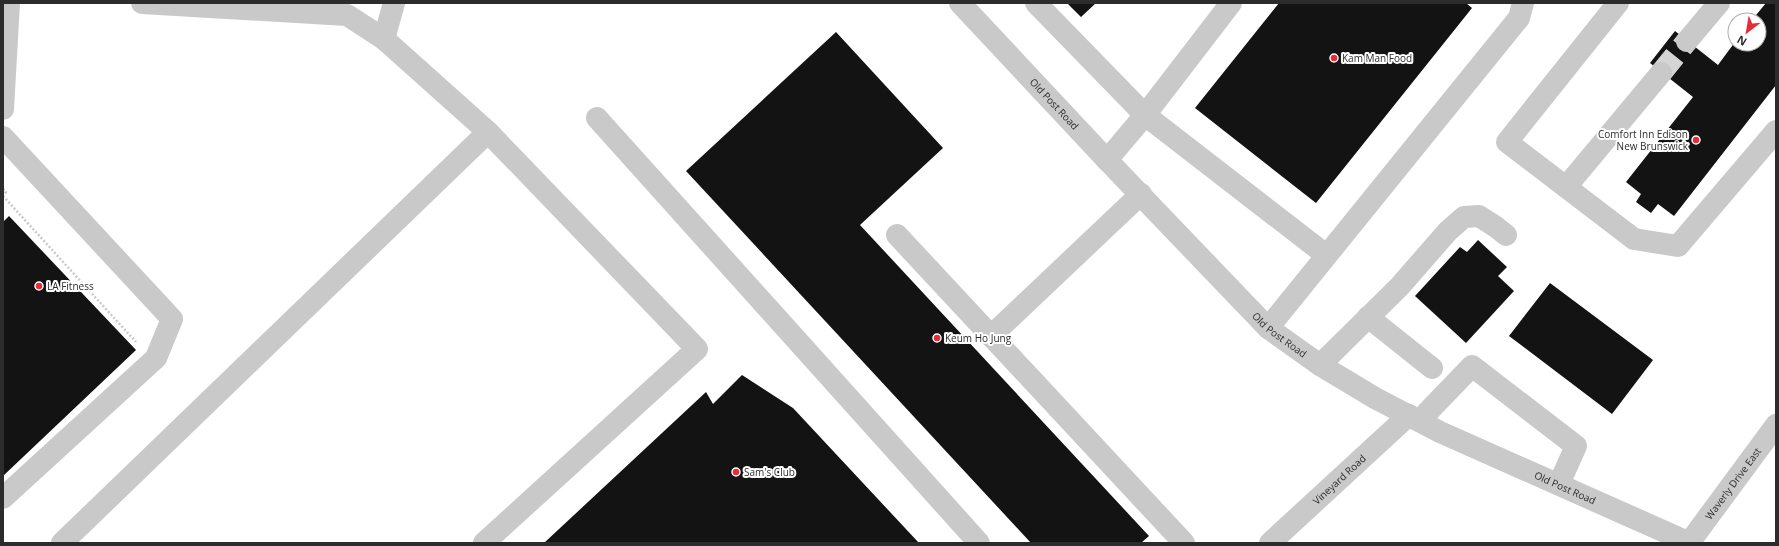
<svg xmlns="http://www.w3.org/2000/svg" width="1779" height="546" viewBox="0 0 1779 546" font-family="'Open Sans',sans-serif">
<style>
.building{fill:#131313}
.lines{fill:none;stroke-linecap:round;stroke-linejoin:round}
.minor-tunnel{stroke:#d5d5d5;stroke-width:22;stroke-dasharray:22 11;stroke-linecap:butt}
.path{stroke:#c9c9c9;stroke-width:2.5;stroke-dasharray:2 2;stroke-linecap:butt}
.minor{stroke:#c9c9c9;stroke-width:22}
.poi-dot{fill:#e72b38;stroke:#fff;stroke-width:1.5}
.labels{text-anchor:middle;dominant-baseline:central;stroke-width:4;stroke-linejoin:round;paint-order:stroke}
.poi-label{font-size:10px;fill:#2c2c2c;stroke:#fff;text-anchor:start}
.street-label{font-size:10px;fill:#2c2c2c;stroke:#fff}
</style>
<rect width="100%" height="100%" fill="#fff"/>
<path class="building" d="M1067 3H1096L1081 17Z
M1279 3H1466L1472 8 1316 203 1195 108Z
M1766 3H1776V85L1674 216 1658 204 1651 213 1636 202 1641 194 1626 182 1693 97 1650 63 1675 31 1718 65 1735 42V44H1759V20H1752Z
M836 32 943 148 860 225 1149 536 1141 543H1031L686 171Z
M9 216 136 350 3 476V222Z
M1478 240 1507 267 1498 276 1514 291 1466 343 1415 296 1460 247 1467 252Z
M1550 283 1653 360 1612 414 1509 336Z
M742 375 793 408 919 543H544L706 392 713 404Z"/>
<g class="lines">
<path class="minor-tunnel" d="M1661 73 1687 41"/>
<path class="path" d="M3 189 6 192 3 195
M3 196 136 342"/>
<g class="minor">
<path d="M142 3 347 15 384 39 488 132 697 349 484 543"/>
<path id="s1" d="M960 3 1107 160 1268 328 1320 365 1375 398 1440 432 1690 543"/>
<path d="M1036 3 1145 115 1326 255"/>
<path d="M1618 3 1507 142 1634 239 1678 246 1776 131"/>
<path d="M384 39 394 3"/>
<path d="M1687 41 1719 3"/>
<path d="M3 109 9 3"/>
<path d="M597 118 979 543"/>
<path d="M3 137 172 319 156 358 3 498"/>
<path d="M1107 160 1145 115 1231 3"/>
<path d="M1566 187 1661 73"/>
<path d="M897 235 1184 543"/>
<path d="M1368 317 1432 368"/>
<path d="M1268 328 1519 18 1523 3"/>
<path d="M991 336 1141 194"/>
<path d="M1320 365 1400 286 1448 231 1464 217 1479 216 1496 227 1506 235"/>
<path d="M1419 421 1472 366 1576 446 1559 484"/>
<path d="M62 543 488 132"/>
<path id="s2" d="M1270 543 1409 415"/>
<path id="s3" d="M1689 543 1776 425"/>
</g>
</g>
<g class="poi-dot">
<circle cx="1334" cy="58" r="4"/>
<circle cx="1696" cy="140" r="4"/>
<circle cx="39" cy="286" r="4"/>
<circle cx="937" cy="338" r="4"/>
<circle cx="736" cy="472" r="4"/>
</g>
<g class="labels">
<g class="poi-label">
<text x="1342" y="58">Kam Man Food</text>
<text x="1688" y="134" text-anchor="end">Comfort Inn Edison<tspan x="1688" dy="12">New Brunswick</tspan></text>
<text x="47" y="286">LA Fitness</text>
<text x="945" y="338">Keum Ho Jung</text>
<text x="744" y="472">Sam's Club</text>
</g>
<g class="street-label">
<text stroke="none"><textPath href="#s1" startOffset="138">Old Post Road</textPath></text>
<text stroke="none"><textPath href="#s1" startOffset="461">Old Post Road</textPath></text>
<text stroke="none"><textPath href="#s2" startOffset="94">Vineyard Road</textPath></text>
<text stroke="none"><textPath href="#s3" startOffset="74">Waverly Drive East</textPath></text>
<text stroke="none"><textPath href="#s1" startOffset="786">Old Post Road</textPath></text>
</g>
</g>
<rect width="1779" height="546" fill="none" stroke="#2c2c2c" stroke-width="8"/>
<g transform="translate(1747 32) rotate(211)"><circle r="19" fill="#ffffff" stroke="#ababab"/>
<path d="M0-3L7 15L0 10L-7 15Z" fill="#e72b38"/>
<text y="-6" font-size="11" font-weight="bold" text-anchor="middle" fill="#2c2c2c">N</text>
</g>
</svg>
